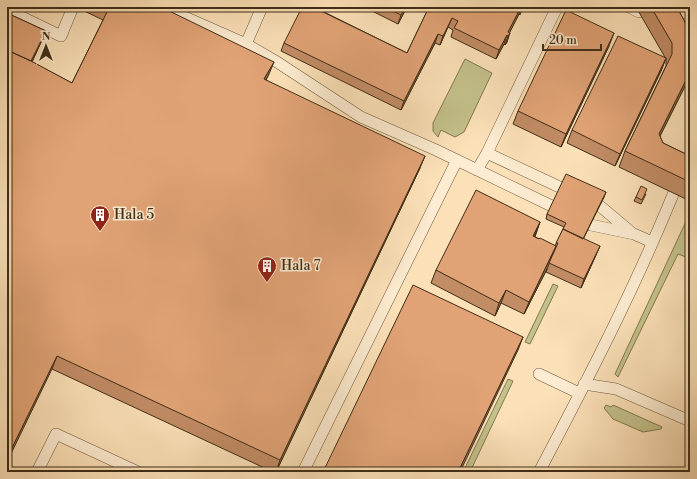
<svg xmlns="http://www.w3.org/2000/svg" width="697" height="479" viewBox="0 0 697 479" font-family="'Libre Bodoni',serif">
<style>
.green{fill:#c4c18b;stroke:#827750}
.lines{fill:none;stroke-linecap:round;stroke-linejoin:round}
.service-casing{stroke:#6e5a3e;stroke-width:12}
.service{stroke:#fdecd1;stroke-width:11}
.wall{fill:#c28c65;stroke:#3f2d16}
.shaded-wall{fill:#9e7253;stroke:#3f2d16}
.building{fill:#e1a376;stroke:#3f2d16}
.labels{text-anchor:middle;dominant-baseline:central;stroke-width:3;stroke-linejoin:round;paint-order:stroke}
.poi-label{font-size:14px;fill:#3f2d16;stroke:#fdecd1;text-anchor:start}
</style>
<rect width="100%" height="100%" fill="#fce1b8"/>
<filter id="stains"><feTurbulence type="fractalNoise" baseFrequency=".005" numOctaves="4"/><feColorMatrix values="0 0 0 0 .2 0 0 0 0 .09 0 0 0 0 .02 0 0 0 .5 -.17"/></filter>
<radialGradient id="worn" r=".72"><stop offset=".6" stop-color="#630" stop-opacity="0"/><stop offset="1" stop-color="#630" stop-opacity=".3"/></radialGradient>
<path class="green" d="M465 59 492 73 464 132 455 137 441 130 438 137 433 131V123Z
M689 215 690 250 686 257 678 254 618 377 615 374Z
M553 284 558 286 530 344 525 342Z
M508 379 513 381 470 472H463Z
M606 405 611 407 613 405 662 427 661 429 643 432 613 419 604 408Z"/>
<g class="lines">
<g class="service-casing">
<path id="service" d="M162 7 246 44 277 62 361 117 436 150 591 225 634 234 652 242
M629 7 639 12
M7 10 61 36 73 7
M673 21 690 26
M246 44 262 7
M487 153 600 206 632 233
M477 170 487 153 557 7
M539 374 579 393
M584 384 616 389 690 421
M37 472 56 434 138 472
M303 472 457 160
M539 472C587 381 635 288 674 192"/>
</g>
<use href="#service" class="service"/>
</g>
<path class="wall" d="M76 7H161L269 74 266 80 420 168 276 472H273L52 369 7 13 46 31 32 62 72 83 103 20Z
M324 7 322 11 407 53 429 7H523L520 15 519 14 509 33 507 42 505 45 504 44 496 59 451 37 453 30 448 27 440 45 435 43 401 110 281 51 284 43Z
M364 7H407L398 24Z
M636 7H677L690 32V76L660 136 663 143 690 156V201L619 167 625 151 666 66V59Z
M609 46 561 147 513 124 518 111Z
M666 58 661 71 615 166 567 143 572 130Z
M646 194 641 204 634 201 636 197Z
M604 197 583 239 596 255 581 288 546 272 547 269 524 314 501 303 495 316 431 283 436 270 540 222 535 237 555 246 564 227 546 219 547 214Z"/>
<path class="shaded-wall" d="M405 7H407L398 24 401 15Z
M521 7 519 14 508 36V32Z
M452 18 440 45 443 36Z
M46 31 44 36 26 74 28 69Z
M510 33 507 42 505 45 508 36Z
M614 33 609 46 561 147 566 134Z
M438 34 435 43 401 110 404 101Z
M507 35 504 44 496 59 499 50Z
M666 58 661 71 615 166 620 154Z
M274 62 269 74 259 92 264 79Z
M690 72V76L653 150 659 134Z
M425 156 420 168 276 472 280 460Z
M606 192 604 197 579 247 581 243Z
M540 222 535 235 528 249 533 236Z
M556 246 547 269 524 314 529 302Z
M600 246 596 255 581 288 584 279Z
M506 290 501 303 495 316 499 303Z
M523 337 518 350 460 472H458Z
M57 356 52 369 7 462V458Z"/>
<path class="building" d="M107 7H161L274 62 264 79 425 156 280 460 57 356 7 458V50L31 61 72 83 109 8Z
M302 7H323L321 11 407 53 429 7H521L508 32 510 33 508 36 507 35 499 50 454 28 458 21 452 18 443 36 438 34 404 101 284 43Z
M385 7H405L401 15Z
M651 7H677L690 32V72L659 134 663 143 690 156V182L625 151 672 54V43Z
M566 10 614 33 566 134 518 111Z
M7 13 46 31 31 61 7 50Z
M618 36 666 58 620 154 572 130Z
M566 174 606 192 583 239 563 229 566 223 547 214Z
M641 186 647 189 642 200 636 197Z
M476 190 540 222 533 236 539 239 540 238 556 246 529 302 506 290 499 303 436 270Z
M563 229 600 246 584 279 549 263 558 243H556Z
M413 285 523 337 458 472H323Z"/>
<defs>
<g id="building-pin" transform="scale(1)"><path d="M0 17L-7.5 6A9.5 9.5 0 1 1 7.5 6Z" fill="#8f2418" stroke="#fdecd1"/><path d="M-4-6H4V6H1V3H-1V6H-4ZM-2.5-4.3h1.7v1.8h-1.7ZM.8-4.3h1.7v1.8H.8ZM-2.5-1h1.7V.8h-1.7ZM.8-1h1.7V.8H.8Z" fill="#fff"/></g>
</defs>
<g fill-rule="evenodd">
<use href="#building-pin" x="100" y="215"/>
<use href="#building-pin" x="267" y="266"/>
</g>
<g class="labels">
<g class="poi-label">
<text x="114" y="215">Hala 5</text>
<text x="281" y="266">Hala 7</text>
</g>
</g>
<rect width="697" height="479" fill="none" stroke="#fce1b8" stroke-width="24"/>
<rect x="8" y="8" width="681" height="463" fill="none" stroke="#3f2d16" stroke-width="2"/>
<rect x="12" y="12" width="673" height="455" fill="none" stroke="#3f2d16"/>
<g transform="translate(46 46)" stroke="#fdecd1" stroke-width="3" paint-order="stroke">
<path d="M0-3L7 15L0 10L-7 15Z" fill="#3f2d16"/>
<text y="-6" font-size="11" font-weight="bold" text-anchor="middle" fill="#3f2d16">N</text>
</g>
<path d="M543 44v6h58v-6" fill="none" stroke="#3f2d16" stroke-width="2"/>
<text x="549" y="44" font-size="12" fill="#3f2d16" stroke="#fdecd1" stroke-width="3" paint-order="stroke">20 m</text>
<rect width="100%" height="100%" filter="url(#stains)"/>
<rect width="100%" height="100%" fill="url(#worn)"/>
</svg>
